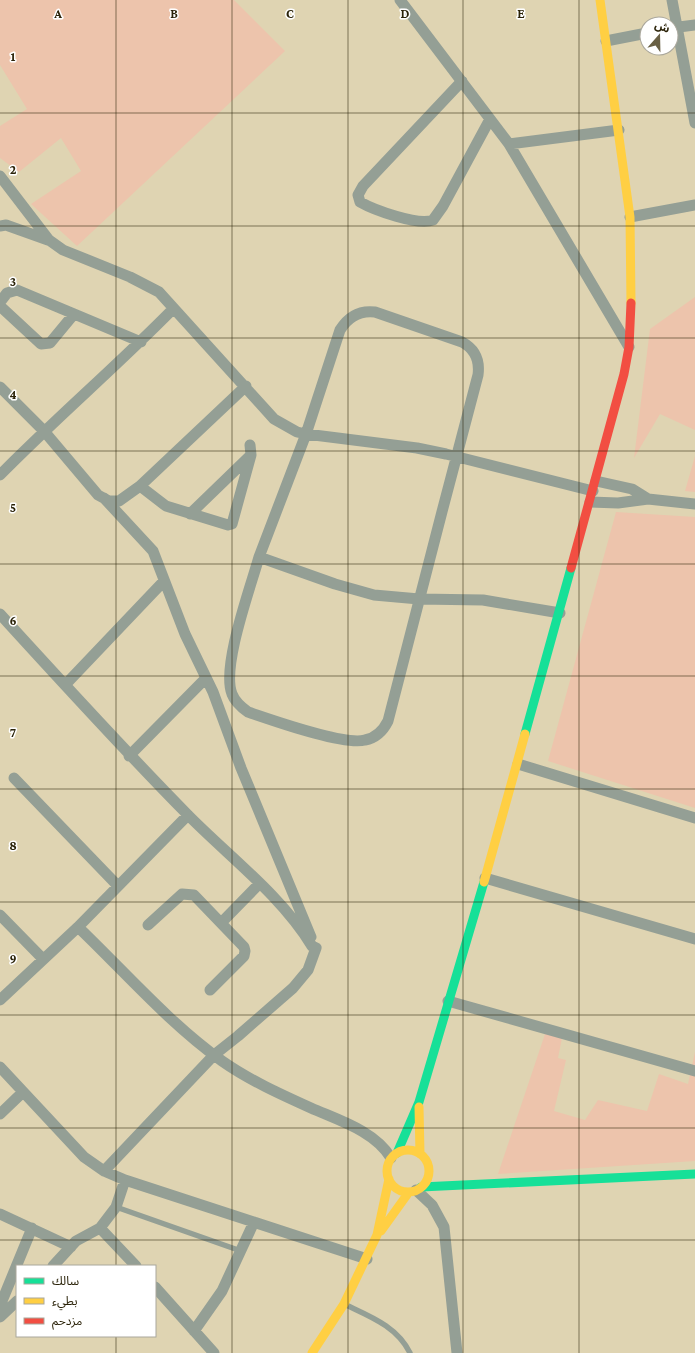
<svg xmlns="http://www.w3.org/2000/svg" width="695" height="1353" viewBox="0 0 695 1353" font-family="'Crimson Pro','Noto Sans Arabic',serif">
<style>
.green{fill:#edc4ac}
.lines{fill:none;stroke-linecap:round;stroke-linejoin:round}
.lane{stroke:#949f95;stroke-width:5.5}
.street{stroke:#949f95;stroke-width:11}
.fast{stroke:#16e098;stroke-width:9}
.slow{stroke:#ffcf43;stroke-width:9}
.jam{stroke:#f24e42;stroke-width:9}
.grid{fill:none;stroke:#2a2208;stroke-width:1;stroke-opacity:0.55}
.grid-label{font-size:13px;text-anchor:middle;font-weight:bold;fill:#2a2208;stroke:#fff;stroke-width:3;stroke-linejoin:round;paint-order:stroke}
</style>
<rect width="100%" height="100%" fill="#dfd4b2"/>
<path class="green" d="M0 0H234L285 51 77 246 31 204 81 171 61 138 19 172 0 158V126L27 109 0 65Z
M695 297V430L660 414 634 458 650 329Z
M695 456V492L685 491Z
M616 512 695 517V808L548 761Z
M563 1033 558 1058 566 1060 554 1111 585 1120 598 1100 647 1111 659 1074 688 1084 695 1052V1161L498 1174 545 1034Z"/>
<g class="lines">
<path class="lane" d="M116 1207 241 1251
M344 1304C369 1316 397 1326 410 1353"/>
<path class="street" d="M400 0 509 144 629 347
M672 0 695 123
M671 28 695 25
M606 41 647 33
M462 81 363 186 358 195 360 202C374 210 418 226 433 220L443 206 490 119
M509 144 619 130
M0 176 49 240 63 250 130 277 159 292 274 419 297 432 306 434 417 448 446 454 593 491
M630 217 695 205
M0 226 6 225 48 240
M0 302 7 293 17 290 141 342
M0 306 41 344 50 343 74 314
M0 387 44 431 98 495 109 501H119L140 486 246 386
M0 475C56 418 117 366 173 309
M596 481 632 489 648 499
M140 486 166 506 228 525 232 524 251 455 250 445
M104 498 153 551 185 634 213 692 241 768 311 937
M590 502 618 503 648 499 695 504
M190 514 251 455
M259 557C251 586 221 667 232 694 235 702 241 707 248 712 272 720 344 746 365 740 376 738 383 731 388 721 418 606 447 490 478 375 480 360 475 349 462 342L375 312C359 310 348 317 340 330L306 434 259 557 335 584 374 595 419 599 483 600 560 613
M0 614C61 681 122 748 186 813 228 856 280 894 312 946L316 948 308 970 293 988 238 1036 214 1055 104 1171
M65 685 164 581
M129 756 206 678
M518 764 695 818
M14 778 118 886
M485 878 695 939
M0 915 43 959
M221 923 259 884
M148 925 182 894 194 895 244 947 245 951 244 956 210 990
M78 927C125 972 169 1023 222 1061 249 1080 280 1094 311 1108 338 1120 375 1131 391 1158
M0 1000 78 927 188 815
M448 1001 695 1071
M0 1067 84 1157 104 1171 125 1180 367 1259
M0 1114 23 1092
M416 1190 432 1205 444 1227 457 1353
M0 1214 71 1247
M100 1228 116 1207 125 1180
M53 1266 76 1241 100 1228 136 1266
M155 1287 214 1353
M0 1306 32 1228
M0 1317 17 1301
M194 1331 222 1291 254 1222"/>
<path class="fast" d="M525 734 571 568
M397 1153 419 1102 484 882
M421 1187 695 1174"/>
<path class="slow" d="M600 0 630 217 631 303
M484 882 525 734
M419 1107 420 1154
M387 1171a21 21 0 1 1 42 0a21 21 0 1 1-42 0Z
M381 1231 409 1192
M312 1353 344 1304 377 1235 389 1179"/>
<path class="jam" d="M571 568 624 374 629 347 631 303"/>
</g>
<path class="grid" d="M116 0V1266M232 0V1353M348 0V1353M463 0V1353M579 0V1353M0 113H695M0 226H695M0 338H695M0 451H695M0 564H695M0 676H695M0 789H695M0 902H695M0 1015H695M0 1128H695M0 1240H695M116 1336V1353"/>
<g class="grid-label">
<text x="58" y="18">A</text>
<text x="174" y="18">B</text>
<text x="290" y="18">C</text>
<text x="405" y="18">D</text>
<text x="521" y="18">E</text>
<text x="13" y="61">1</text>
<text x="13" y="174">2</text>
<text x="13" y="286">3</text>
<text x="13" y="399">4</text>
<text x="13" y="512">5</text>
<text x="13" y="625">6</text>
<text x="13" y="737">7</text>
<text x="13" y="850">8</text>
<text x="13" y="963">9</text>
</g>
<rect x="16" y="1265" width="140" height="72" fill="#ffffff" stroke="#aaa79c"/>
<rect x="24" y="1278" width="20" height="6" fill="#16e098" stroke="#aaa79c"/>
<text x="52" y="1285" font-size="12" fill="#2a2208">سالك</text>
<rect x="24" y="1298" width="20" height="6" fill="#ffcf43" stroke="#aaa79c"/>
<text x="52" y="1305" font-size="12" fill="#2a2208">بطيء</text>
<rect x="24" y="1318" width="20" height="6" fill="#f24e42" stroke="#aaa79c"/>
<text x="52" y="1325" font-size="12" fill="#2a2208">مزدحم</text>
<g transform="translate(659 36) rotate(20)"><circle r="19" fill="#ffffff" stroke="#aaa79c"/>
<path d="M0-3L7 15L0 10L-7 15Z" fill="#696044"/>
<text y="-6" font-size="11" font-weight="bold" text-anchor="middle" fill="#2a2208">ش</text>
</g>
</svg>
